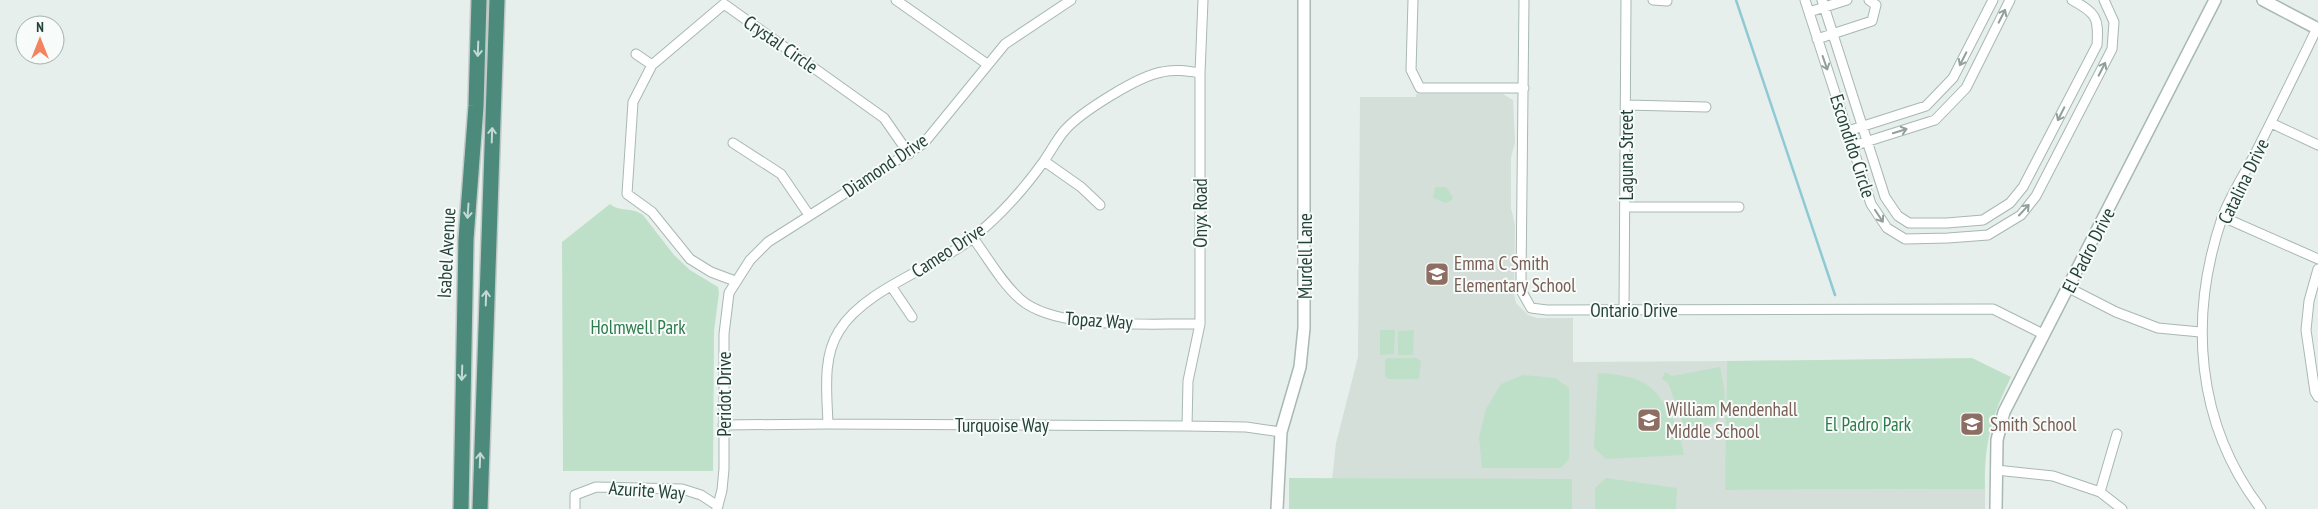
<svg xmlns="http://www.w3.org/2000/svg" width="2318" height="509" viewBox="0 0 2318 509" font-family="'PT Sans Narrow',sans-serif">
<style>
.built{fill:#d4dfda}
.green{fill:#bfe0c8}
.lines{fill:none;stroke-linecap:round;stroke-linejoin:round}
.stream{stroke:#8ec9d4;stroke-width:2.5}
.minor-casing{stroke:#a8b8b2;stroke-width:11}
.tertiary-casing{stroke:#a8b8b2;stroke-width:14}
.trunk-casing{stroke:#c2cac8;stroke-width:18}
.minor{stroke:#fff;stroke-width:9}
.tertiary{stroke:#fff;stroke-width:11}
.trunk{stroke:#4c8a7c;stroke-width:15}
.oneway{stroke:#92a09c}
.oneway2{stroke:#c4d9d4}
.labels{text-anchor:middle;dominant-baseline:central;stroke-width:4;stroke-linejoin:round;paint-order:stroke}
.street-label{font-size:19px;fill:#24423a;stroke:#f7fbf9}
.education-label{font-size:19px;fill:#785e54;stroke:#f7fbf9;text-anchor:start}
.park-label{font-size:19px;fill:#2d7a4b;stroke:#f7fbf9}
</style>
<rect width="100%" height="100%" fill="#e6efeb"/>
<path class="built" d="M1416 94H1503L1513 100 1515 142 1511 158V208L1515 225 1514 294 1516 303 1528 315 1537 318H1573V362L1727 361 1726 490 1985 489V509H1572V479L1332 480 1336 443 1358 357 1360 97H1416Z"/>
<path class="green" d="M1435 187H1446L1453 197 1452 200 1446 203 1433 198Z
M610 204C619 212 632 207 643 215L674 255 690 270 718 287 719 293 714 331 713 471H563L562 242Z
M1380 330H1395L1394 354 1380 355Z
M1414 330 1413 355H1398V331Z
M1388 358H1417L1421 361 1419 379H1388L1385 376V360Z
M1972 358 2011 377C1991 417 1984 445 1985 489L1725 490 1727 361Z
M1720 367C1723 383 1732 413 1713 423 1706 427 1694 427 1685 429L1668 383 1662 379 1665 372 1672 376Z
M1598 373C1614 374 1637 376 1650 387 1668 403 1681 432 1684 455L1606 459 1594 448Z
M1523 375 1555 378 1569 388V459L1561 468H1482L1479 437 1486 409 1501 384Z
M1289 478 1572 479V509H1289Z
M1606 478 1677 488 1676 509H1595V488Z"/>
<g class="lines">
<path class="stream" d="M1736 0 1835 295"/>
<g class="minor-casing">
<path id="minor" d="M896 0 987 64
M1413 0 1411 70 1420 88H1524
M1524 0 1521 279 1522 292 1531 308 1547 310 1993 309 2043 334
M1653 0 1667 1
M1805 0 1871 204 1887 228 1905 239 1948 238 1988 235 2021 215 2036 196 2112 49 2114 22 2104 0
M1822 0 1885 197 1898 216 1909 223H1947L1983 220 2010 203 2023 187 2097 45C2099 17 2096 13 2072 0
M1809 12 1847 0
M1817 39 1872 21 1876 5 1869 0
M636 54 652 65
M1627 105 1706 107
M2271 123 2318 145
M1848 131 1926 106 1953 78 1993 0
M733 143 781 174 809 215
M1853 146 1935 120 1966 88 2010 0
M1044 161 1081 187 1100 205
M1626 207H1739
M2223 217 2318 259
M973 238C988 258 1001 282 1020 299 1056 331 1152 323 1200 324
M2318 269 2309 301 2306 330 2315 392 2318 397
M735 281 711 272 690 259 652 212 627 194 633 102 652 65 724 4 884 118 909 154
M891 286 912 317
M2069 288 2116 312 2158 328 2200 332
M1624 309 1626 0
M828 424C827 393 822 358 839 331 865 288 938 267 975 236 1002 214 1024 189 1044 161 1051 151 1057 139 1065 130 1081 112 1138 76 1162 72 1175 69 1187 71 1200 73
M723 425 828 424 1187 426 1246 427 1281 432
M1187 426 1188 381 1200 324V73L1203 0
M1996 470 2053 476 2100 492 2122 509
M2100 492 2117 434
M575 509V495L596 487 682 489 701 495 718 506
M717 509 722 490 724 469V334L729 293 750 260 768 242 924 143 1005 44 1071 0
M2261 509C2196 424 2188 318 2222 218 2230 196 2244 175 2255 154 2276 112 2297 70 2317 28"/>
</g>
<g class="tertiary-casing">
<path id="tertiary" d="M2263 0 2318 29
M1277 509 1281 432 1300 367 1304 328V0
M1996 509 1997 440 2004 412 2215 0"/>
</g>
<g class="trunk-casing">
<path id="trunk" d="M461 509 466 239 476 106 479 0
M480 509 497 0"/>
</g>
<use href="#minor" class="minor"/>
<use href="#tertiary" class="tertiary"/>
<use href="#trunk" class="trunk"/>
</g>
<defs><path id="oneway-shaft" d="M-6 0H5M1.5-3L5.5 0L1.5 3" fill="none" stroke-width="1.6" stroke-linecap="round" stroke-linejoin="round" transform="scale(1.25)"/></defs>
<g class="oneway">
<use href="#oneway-shaft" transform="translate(2002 16) rotate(-63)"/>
<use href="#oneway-shaft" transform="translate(1963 59) rotate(117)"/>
<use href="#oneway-shaft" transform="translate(1825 63) rotate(71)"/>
<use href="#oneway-shaft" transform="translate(2102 69) rotate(-63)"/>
<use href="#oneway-shaft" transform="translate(2061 114) rotate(117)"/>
<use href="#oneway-shaft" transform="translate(1900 131) rotate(-17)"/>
<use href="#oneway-shaft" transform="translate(2024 210) rotate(-47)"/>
<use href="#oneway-shaft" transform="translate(1879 216) rotate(56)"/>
</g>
<g class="oneway2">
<use href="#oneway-shaft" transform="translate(478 49) rotate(92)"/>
<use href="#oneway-shaft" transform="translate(492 135) rotate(-88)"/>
<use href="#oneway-shaft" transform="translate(468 211) rotate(94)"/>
<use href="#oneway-shaft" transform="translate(486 298) rotate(-88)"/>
<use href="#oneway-shaft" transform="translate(462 373) rotate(92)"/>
<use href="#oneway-shaft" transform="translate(480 460) rotate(-88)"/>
</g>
<defs>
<g id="school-square" transform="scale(1.25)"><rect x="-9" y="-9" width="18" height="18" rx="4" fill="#8d6e63" stroke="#f7fbf9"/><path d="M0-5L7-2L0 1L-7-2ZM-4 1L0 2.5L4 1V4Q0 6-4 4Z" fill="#fff"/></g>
</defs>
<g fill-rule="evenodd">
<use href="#school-square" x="1437" y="274"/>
<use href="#school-square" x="1649" y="420"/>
<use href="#school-square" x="1972" y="424"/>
</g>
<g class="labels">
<g class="street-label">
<text transform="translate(781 44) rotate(35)">Crystal Circle</text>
<text transform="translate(1853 146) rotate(72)">Escondido Circle</text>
<text transform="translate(1626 155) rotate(-90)">Laguna Street</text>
<text transform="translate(885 165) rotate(-34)">Diamond Drive</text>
<text transform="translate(2243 181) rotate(-64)">Catalina Drive</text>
<text transform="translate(1200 213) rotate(-90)">Onyx Road</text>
<text transform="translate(948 250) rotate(-33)">Cameo Drive</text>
<text transform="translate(2088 250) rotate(-63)">El Padro Drive</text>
<text transform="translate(446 253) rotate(-87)">Isabel Avenue</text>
<text transform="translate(1305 256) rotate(-90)">Murdell Lane</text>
<text x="1634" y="310">Ontario Drive</text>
<text transform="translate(1099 320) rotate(4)">Topaz Way</text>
<text transform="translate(724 394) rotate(-90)">Peridot Drive</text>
<text x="1002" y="425">Turquoise Way</text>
<text transform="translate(647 490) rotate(4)">Azurite Way</text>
</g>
<g class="education-label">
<text x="1454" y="263">Emma C Smith<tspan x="1454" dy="22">Elementary School</tspan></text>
<text x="1666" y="409">William Mendenhall<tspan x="1666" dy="22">Middle School</tspan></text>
<text x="1990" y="424">Smith School</text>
</g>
<g class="park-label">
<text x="638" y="327">Holmwell Park</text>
<text x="1868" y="424">El Padro Park</text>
</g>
</g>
<g transform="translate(40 40)"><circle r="24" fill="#f7fbf9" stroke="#a3b1ad"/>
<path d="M0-4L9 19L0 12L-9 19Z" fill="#f4845f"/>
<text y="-8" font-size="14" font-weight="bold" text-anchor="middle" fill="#24423a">N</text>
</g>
</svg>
